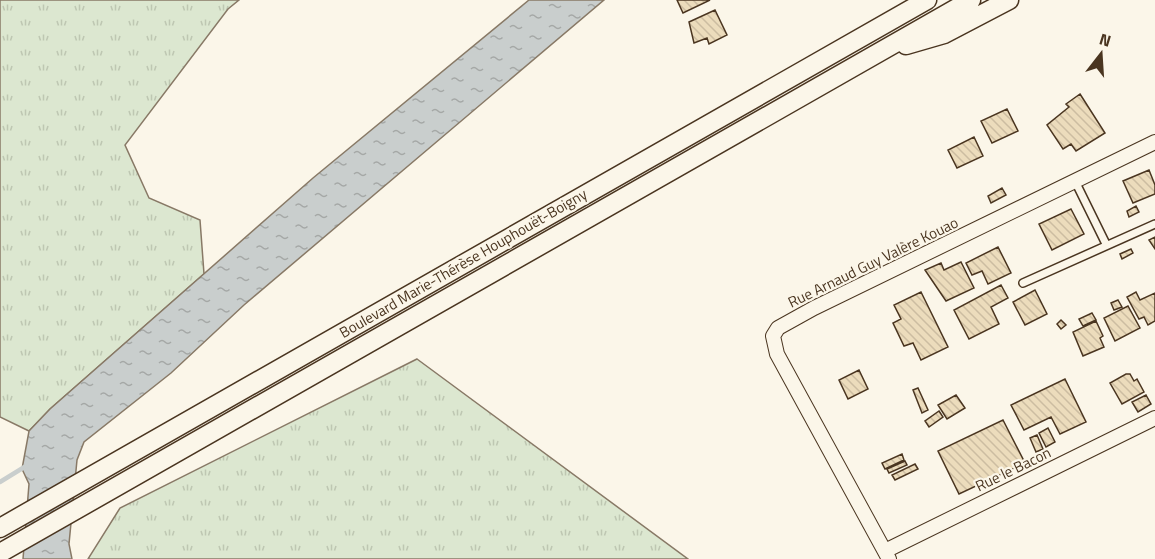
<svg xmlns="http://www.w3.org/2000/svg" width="1155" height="559" viewBox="0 0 1155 559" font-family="'Titillium Web',sans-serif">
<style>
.grass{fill:url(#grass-tufts);stroke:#887966;stroke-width:1.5}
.water{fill:url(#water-ripples);stroke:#887966;stroke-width:1.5}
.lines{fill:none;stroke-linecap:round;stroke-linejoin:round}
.stream{stroke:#c9cecd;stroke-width:4.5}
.building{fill:url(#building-back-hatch);stroke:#4a3520;stroke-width:1.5}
.service-casing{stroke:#4a3520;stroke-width:10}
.minor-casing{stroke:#4a3520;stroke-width:16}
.secondary-casing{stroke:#4a3520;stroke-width:21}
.service{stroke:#fbf6e9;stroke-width:7}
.minor{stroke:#fbf6e9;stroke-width:14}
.secondary{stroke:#fbf6e9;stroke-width:18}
.labels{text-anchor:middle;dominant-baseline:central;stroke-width:4.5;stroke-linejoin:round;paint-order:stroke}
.street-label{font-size:15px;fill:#4a3520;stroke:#fbf6e9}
</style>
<defs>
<pattern id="grass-tufts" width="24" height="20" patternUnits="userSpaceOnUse" patternTransform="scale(1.5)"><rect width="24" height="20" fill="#dce7d0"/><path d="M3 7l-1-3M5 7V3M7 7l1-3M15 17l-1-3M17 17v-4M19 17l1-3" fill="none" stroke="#bec7b2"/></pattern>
<pattern id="water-ripples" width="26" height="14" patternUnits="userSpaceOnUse" patternTransform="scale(1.5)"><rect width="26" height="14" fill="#c9cecd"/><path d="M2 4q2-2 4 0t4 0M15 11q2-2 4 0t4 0" fill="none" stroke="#a5a8a6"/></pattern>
<pattern id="building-back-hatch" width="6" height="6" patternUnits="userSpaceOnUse" patternTransform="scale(1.5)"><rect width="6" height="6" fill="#ecdcbc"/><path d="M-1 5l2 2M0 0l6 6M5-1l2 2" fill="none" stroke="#ccbda1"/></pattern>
</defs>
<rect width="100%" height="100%" fill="#fbf6e9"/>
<path class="grass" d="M0 0H239L228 9 125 145 149 198 200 220 204 274 50 409 29 431 0 417Z
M417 359 688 559H88L120 508Z"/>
<path class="water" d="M529 0H604L244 305 171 373 84 442 77 460 69 544 72 559H23L29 484 22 469 29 431 50 409 313 178Z"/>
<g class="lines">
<path class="stream" d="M0 482 26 466"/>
</g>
<path class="building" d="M677 0H710L683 13Z
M715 10 727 35 709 44 707 38 694 43 689 22Z
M1080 94 1105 133 1076 151 1071 144 1063 149 1047 125 1069 107 1066 104Z
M1007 109 1018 131 992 143 981 121Z
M974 137 983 156 957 168 948 150Z
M1149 170 1155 185V194L1133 203 1123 181Z
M1002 188 1006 195 991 203 988 196Z
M1136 206 1139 212 1129 217 1127 211Z
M1071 209 1084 234 1052 250 1039 224Z
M1155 237V249L1149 240Z
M998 247 1011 273 988 284 982 271 972 275 966 263Z
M1131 249 1133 253 1122 259 1120 254Z
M961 262 974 288 946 301 925 270 941 263 944 270Z
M1001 285 1008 298 991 307 999 324 969 339 954 310Z
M1035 290 1047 314 1025 325 1013 302Z
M921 292 948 347 921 360 913 343 904 346 893 323 901 319 894 305Z
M1136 292 1140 300 1155 293V321L1148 325 1144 317 1139 319 1127 297Z
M1118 300 1122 307 1114 310 1111 303Z
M1128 306 1140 328 1115 341 1104 318Z
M1092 313 1096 320 1083 326 1079 319Z
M1061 320 1066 325 1061 329 1057 324Z
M1096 321 1103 336 1100 338 1104 347 1083 356 1073 332Z
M859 370 868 389 848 399 839 380Z
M1126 374H1130L1134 381 1137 379 1144 392 1122 404 1110 383Z
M1065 379 1086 422 1060 434 1051 417 1024 430 1011 405Z
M918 388 928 410 922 413 913 390Z
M956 395 965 408 947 419 938 405Z
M1146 395 1151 404 1138 412 1132 402Z
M939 411 943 417 929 427 925 421Z
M1003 420 1025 463 959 494 938 451Z
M1048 428 1055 442 1046 447 1039 433Z
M1037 435 1043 449 1036 452 1030 438Z
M902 454 904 460 885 469 882 463Z
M905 461 907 465 889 473 887 469Z
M915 464 918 469 895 480 892 475Z"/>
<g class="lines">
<g class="service-casing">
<path id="service" d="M1075 181 1106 244
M1023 283 1155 224"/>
</g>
<g class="minor-casing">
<path id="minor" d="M885 551 1155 418
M889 559 777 354 773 336 778 328 814 308 1155 142"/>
</g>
<g class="secondary-casing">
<path id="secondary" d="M906 45 944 34 1009 0
M0 528 927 0
M0 553 971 0"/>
</g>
<use href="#service" class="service"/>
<use href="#minor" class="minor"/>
<use href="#secondary" class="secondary"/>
</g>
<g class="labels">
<g class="street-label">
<text transform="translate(873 262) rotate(-26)">Rue Arnaud Guy Valère Kouao</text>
<text transform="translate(463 263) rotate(-30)">Boulevard Marie-Thérèse Houphouët-Boigny</text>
<text transform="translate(1013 469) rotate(-26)">Rue le Bacon</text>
</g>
</g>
<g transform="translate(1101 54) rotate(17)" stroke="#fbf6e9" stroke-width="4.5" paint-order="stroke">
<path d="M0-4.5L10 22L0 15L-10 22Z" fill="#4a3520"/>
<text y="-9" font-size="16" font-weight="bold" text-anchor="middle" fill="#4a3520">N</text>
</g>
</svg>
